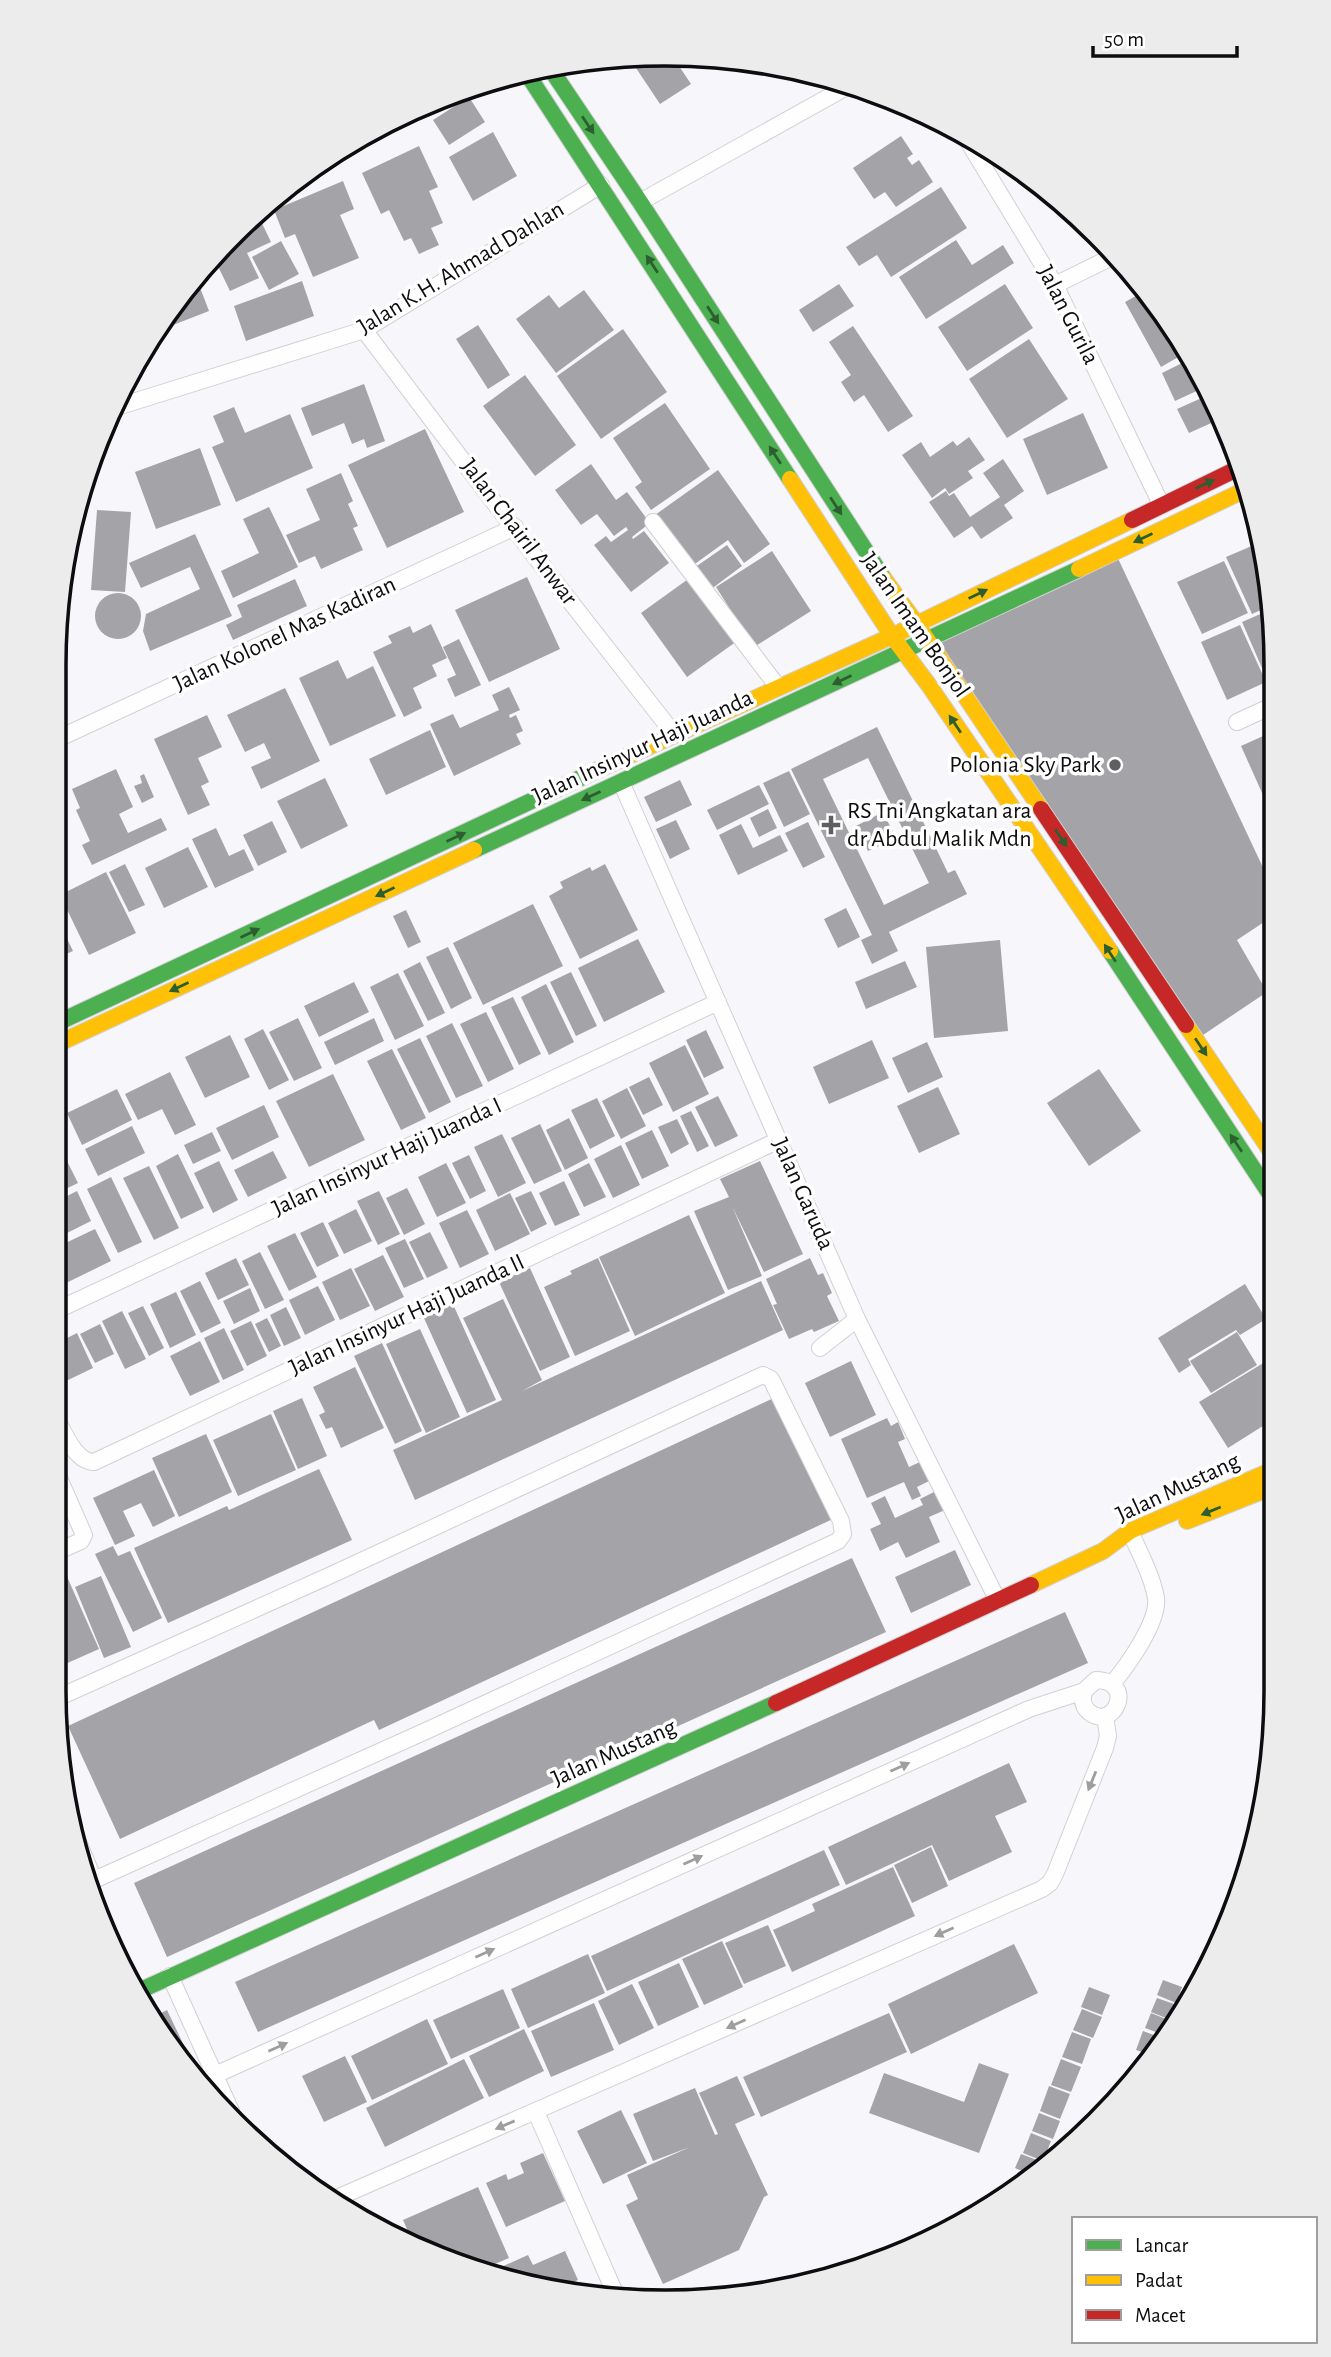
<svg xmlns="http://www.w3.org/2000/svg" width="1331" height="2357" viewBox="0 0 1331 2357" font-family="'Alegreya Sans',sans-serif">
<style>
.building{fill:#a4a3a7;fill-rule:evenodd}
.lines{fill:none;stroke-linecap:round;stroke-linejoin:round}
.street-casing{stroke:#d1d1d4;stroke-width:18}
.fast-casing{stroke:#d1d1d4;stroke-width:18}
.slow-casing{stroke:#d1d1d4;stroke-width:18}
.jam-casing{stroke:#d1d1d4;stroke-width:18}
.street{stroke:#fefefe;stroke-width:16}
.fast{stroke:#4caf50;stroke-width:16}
.slow{stroke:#ffc107;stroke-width:16}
.jam{stroke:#c62828;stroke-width:16}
.oneway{fill:#2c5e30}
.oneway2{fill:#9e9e9f}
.poi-dot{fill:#5f5f62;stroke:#fff;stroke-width:2.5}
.labels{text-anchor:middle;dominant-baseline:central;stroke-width:7;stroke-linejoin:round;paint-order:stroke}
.street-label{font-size:24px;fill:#0d0d10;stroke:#fff}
.poi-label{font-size:24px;fill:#0d0d10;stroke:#fff;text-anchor:end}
.rim{fill:none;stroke:#0d0d10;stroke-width:3.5}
</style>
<rect width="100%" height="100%" fill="#f7f7fb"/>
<path class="building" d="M628 56 673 57 691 84 660 104Z
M469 97 485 122 449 145 433 120Z
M391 120 395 127 289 184 294 180Z
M493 132 517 176 473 201 449 157Z
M901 136 913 154 907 158 912 165 919 160 933 182 896 207 885 192 874 199 853 168Z
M419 146 438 187 429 191 443 223 431 228 439 245 419 254 411 238 404 241 389 210 381 214 362 173Z
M343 181 354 209 340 215 359 258 313 277 295 234 285 238 274 210Z
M941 187 967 228 891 277 877 255 859 266 846 247Z
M258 215 271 242 247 253 259 278 230 291 213 256Z
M956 240 972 265 1003 245 1014 263 926 319 899 277Z
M281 241 299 274 269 290 252 257Z
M196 277 209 311 168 327 165 319Z
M302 281 314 316 246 341 234 306Z
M839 284 854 306 813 332 799 310Z
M1005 284 1033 328 967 371 938 327Z
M584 290 614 330 556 373 516 319 549 295 559 308Z
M1145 291 1174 326 1187 352 1161 367 1125 302Z
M478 325 510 375 488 389 456 339Z
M853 326 913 416 888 432 864 395 854 402 841 382 851 375 829 342Z
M623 329 667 392 601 439 557 376Z
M1029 339 1068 399 1007 438 969 379Z
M1190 359 1203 388 1175 401 1162 373Z
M525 375 576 445 535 476 483 406Z
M364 384 385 441 367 448 364 439 352 444 344 423 312 436 301 408Z
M1206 396 1218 420 1189 433 1177 409Z
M665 403 710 469 651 510 635 487 642 482 613 438Z
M234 407 245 433 290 414 313 468 236 502 212 447 224 442 213 416Z
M1083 413 1108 468 1047 495 1023 439Z
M425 429 464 512 387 548 348 465Z
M969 437 985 460 968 471 973 478 949 494 945 488 932 498 902 455 921 442 930 457 953 441 957 446Z
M200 448 221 505 156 529 135 472Z
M1003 459 1024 491 1004 505 1013 518 981 539 972 526 954 538 929 502 946 491 949 496 954 493 970 517 1000 497 983 473Z
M591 464 616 500 627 492 650 523 632 537 633 539 644 531 669 563 631 592 594 545 606 536 611 542 628 530 626 527 614 536 597 514 581 525 555 490Z
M718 470 770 544 744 563 728 540 692 566 655 515Z
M341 473 353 501 348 504 358 526 353 528 363 550 321 569 315 556 299 563 286 535 320 520 306 489Z
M269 507 298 567 233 598 221 571 259 553 243 519Z
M97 510 131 512 125 592 91 590Z
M195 534 232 616 150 651 143 631 146 614 200 589 190 567 141 588 129 563Z
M1261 542 1272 586V605L1252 614 1226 557Z
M727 545 742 566 710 590 694 568Z
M772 551 811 611 754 647 716 587Z
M1115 552 1273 889V916L1237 940 1267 992 1203 1035 928 640Z
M1224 561 1248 613 1202 634 1177 582Z
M527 577 560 649 489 682 455 610Z
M691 577 737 641 687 677 641 613Z
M295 579 307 606 233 640 226 625 242 617 237 605Z
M95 616a23 23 0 1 1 46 0a23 23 0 1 1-46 0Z
M1272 609V672L1265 675 1242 622Z
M431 624 447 658 432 665 437 676 413 688 422 708 404 717 373 652 392 643 388 636 410 626 413 633Z
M1240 625 1266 682 1227 700 1201 642Z
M459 639 481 685 455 697 447 679 456 675 443 647Z
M338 660 347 679 373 666 396 716 330 746 299 678Z
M509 687 520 710 509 715 510 718 516 715 523 731 516 734 521 744 454 776 430 724 453 714 460 728 499 710 492 695Z
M285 688 320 761 261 789 251 767 271 758 264 743 245 752 227 715Z
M207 715 222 747 198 758 209 782 201 786 210 805 188 815 154 739Z
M877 727 948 873 955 870 967 894 889 932 898 951 872 964 861 940 872 935 791 769ZM868 758 929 883 884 905 823 779Z
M430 730 446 767 386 795 369 759Z
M1272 732V791L1263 795 1241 746Z
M116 769 133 807 119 814 128 833 161 818 167 830 92 865 82 845 90 841 76 810 80 808 72 789Z
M789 771 810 814 784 827 763 783Z
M144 774 154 797 142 803 134 786 142 783 140 776Z
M325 778 348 826 301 849 277 801Z
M680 780 692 805 656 822 644 797Z
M759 785 769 804 717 830 707 810Z
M768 809 777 828 759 837 750 818Z
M883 812 896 838 868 851 856 826Z
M676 820 690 849 670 859 656 829Z
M272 821 287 852 258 866 243 835Z
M808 822 825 857 803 868 785 833Z
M741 824 753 848 780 835 788 851 738 875 719 835Z
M216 828 229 856 244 849 254 870 215 888 192 839Z
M188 847 208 887 164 908 145 868Z
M125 864 145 905 129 912 109 872Z
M605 864 638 930 580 959 549 896 563 888 560 882 590 867 592 871Z
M106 872 136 933 89 955 60 895Z
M533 904 563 966 483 1005 453 943Z
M846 908 860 937 838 948 824 919Z
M406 910 421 942 408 948 393 916Z
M55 914 73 951 55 959Z
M638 939 665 992 604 1022 578 968Z
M1000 940 1008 1031 934 1038 926 947Z
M448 947 472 998 451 1009 426 957Z
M905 961 917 987 866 1009 855 982Z
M420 962 445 1013 428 1021 403 971Z
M571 972 597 1026 576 1036 550 982Z
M398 973 424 1026 395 1040 370 987Z
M354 982 369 1012 319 1037 304 1006Z
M546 984 574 1042 549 1055 521 997Z
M513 997 541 1054 519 1065 491 1007Z
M486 1012 514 1069 488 1082 460 1024Z
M298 1018 322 1068 294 1081 269 1032Z
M374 1018 384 1041 335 1065 324 1042Z
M452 1023 483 1086 456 1098 426 1036Z
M263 1029 289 1080 269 1090 244 1039Z
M706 1030 724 1068 704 1078 686 1040Z
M230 1035 250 1077 205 1098 185 1057Z
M420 1038 451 1102 429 1113 397 1049Z
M872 1040 889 1078 829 1104 813 1067Z
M927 1042 943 1077 908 1093 892 1058Z
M685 1045 709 1094 673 1112 649 1063Z
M392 1049 426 1118 401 1130 367 1061Z
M1099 1069 1141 1131 1089 1166 1047 1103Z
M170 1072 196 1125 175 1135 162 1109 138 1120 125 1094Z
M333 1074 365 1140 309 1167 276 1101Z
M649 1077 663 1105 643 1115 629 1087Z
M938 1087 960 1134 919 1153 897 1106Z
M627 1088 646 1126 621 1139 602 1101Z
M117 1089 132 1120 82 1145 67 1113Z
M718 1096 738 1136 715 1147 695 1107Z
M597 1098 615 1136 590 1149 571 1110Z
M264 1105 279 1137 232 1160 216 1128Z
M691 1111 709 1146 697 1152 680 1116Z
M569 1118 588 1158 565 1170 546 1130Z
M677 1119 689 1144 671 1154 658 1127Z
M540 1124 562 1171 534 1184 511 1138Z
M132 1126 145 1153 98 1176 85 1149Z
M652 1130 669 1166 642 1179 625 1143Z
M212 1132 221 1151 193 1164 184 1145Z
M502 1134 526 1183 498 1197 474 1147Z
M55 1137 78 1183 55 1194Z
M621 1145 640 1185 613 1198 594 1159Z
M273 1151 287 1178 248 1197 234 1170Z
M178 1154 204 1208 181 1219 156 1166Z
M469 1155 486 1191 470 1199 452 1163Z
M219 1161 238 1200 213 1213 194 1173Z
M760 1161 803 1254 764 1272 732 1206 762 1276 728 1290 694 1211 729 1197 720 1179Z
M446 1163 466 1203 437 1217 418 1177Z
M589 1163 606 1197 584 1207 568 1174Z
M149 1166 179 1228 154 1240 123 1178Z
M111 1177 142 1242 118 1253 87 1189Z
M564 1181 580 1215 555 1226 539 1193Z
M407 1188 425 1224 404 1235 386 1198Z
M77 1191 91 1221 55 1239V1202Z
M379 1191 400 1234 378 1245 357 1201Z
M531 1191 547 1224 531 1232 515 1198Z
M510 1193 530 1234 495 1251 476 1210Z
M356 1209 372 1241 344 1254 328 1223Z
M467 1210 489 1254 460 1268 439 1223Z
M689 1215 725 1293 635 1336 599 1257Z
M323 1222 339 1256 317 1267 300 1233Z
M95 1229 111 1261 60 1286 55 1275V1248Z
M430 1232 448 1268 427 1278 409 1242Z
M295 1233 317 1277 289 1291 267 1246Z
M405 1239 424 1279 404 1288 385 1248Z
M260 1252 284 1300 265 1309 242 1261Z
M383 1255 404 1297 375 1311 354 1269Z
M236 1258 249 1285 218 1300 205 1273Z
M598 1258 630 1331 575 1356 544 1287 572 1274 570 1271Z
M810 1258 818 1275 823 1273 832 1293 827 1296 839 1321 814 1332 812 1329 789 1339 773 1305 777 1304 766 1279Z
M351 1268 370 1306 340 1320 322 1282Z
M530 1268 570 1357 540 1371 499 1282Z
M200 1281 221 1323 201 1333 180 1291Z
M761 1281 783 1330 415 1500 393 1450 502 1400 463 1318 503 1299 542 1380 522 1391Z
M1245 1284 1266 1319 1240 1335 1236 1330 1188 1359 1191 1365 1179 1373 1158 1338Z
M318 1286 335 1320 305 1335 289 1300Z
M250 1288 260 1311 234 1324 223 1301Z
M176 1292 196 1335 170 1348 150 1304Z
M452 1302 496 1400 467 1413 423 1316Z
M143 1306 164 1348 149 1356 128 1313Z
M286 1307 301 1338 284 1346 270 1315Z
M122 1311 146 1359 125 1369 102 1321Z
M267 1318 281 1346 269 1352 255 1324Z
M251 1321 267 1356 247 1366 230 1331Z
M100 1324 114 1354 95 1363 80 1334Z
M224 1328 244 1370 223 1380 204 1338Z
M420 1329 460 1417 426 1433 386 1344Z
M1237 1332 1257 1365 1211 1393 1190 1361Z
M77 1333 93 1368 66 1381 55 1358V1344Z
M200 1341 220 1382 190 1396 170 1356Z
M382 1343 422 1431 395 1444 354 1356Z
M1270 1359 1274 1366V1419L1228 1448 1199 1402Z
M851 1361 876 1415 830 1437 805 1383Z
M355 1367 384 1428 341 1448 332 1427 326 1429 319 1415 325 1412 313 1387Z
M778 1396 835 1518 379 1730 374 1720 120 1839 68 1726Z
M302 1398 327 1456 298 1469 273 1411Z
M271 1414 296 1470 238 1496 213 1440Z
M887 1418 891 1426 898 1422 905 1439 898 1442 909 1467 920 1462 929 1481 917 1487 921 1496 912 1500 904 1482 867 1498 841 1439Z
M206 1434 232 1492 179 1517 152 1458Z
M319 1469 352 1540 168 1623 134 1548 227 1506 229 1510Z
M154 1470 175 1516 153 1527 141 1503 123 1511 135 1536 115 1545 93 1498Z
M936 1491 945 1510 929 1517 940 1542 906 1558 898 1542 880 1551 870 1529 881 1524 871 1503 885 1496 895 1518 923 1505 920 1499Z
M54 1500 68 1529 54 1536Z
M113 1546 118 1556 130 1551 162 1618 133 1632 95 1554Z
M955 1550 971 1585 911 1613 895 1577Z
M852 1558 886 1632 167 1957 134 1883Z
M65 1572 99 1649 54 1669V1577Z
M101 1576 131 1647 104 1658 75 1587Z
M1065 1612 1088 1663 258 2032 235 1982Z
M1009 1763 1027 1802 995 1816 1012 1852 949 1881 932 1845 846 1885 828 1847Z
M931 1847 948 1886 912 1903 894 1865Z
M824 1850 840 1885 607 1991 591 1956Z
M893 1867 915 1916 792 1972 773 1930 815 1911 812 1904Z
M768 1925 786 1966 744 1984 725 1943Z
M722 1941 743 1987 704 2005 682 1959Z
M1014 1944 1038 1993 911 2054 888 2004Z
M588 1954 605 1993 528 2028 511 1989Z
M679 1963 699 2007 658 2026 638 1982Z
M1163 1980 1182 1987 1176 2003 1157 1995Z
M632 1984 654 2028 619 2045 598 2001Z
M1089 1987 1110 1995 1102 2015 1081 2007Z
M503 1989 520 2028 451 2059 433 2020Z
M1157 1998 1177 2005 1171 2020 1151 2012Z
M594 2003 614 2050 551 2077 531 2031Z
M1082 2009 1102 2017 1093 2038 1073 2030Z
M167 2010 202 2083V2084L180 2063 155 2016Z
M889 2013 907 2052 761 2117 743 2077Z
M1151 2013 1171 2021 1164 2035 1145 2028Z
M427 2019 448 2064 372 2100 351 2056Z
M524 2029 544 2071 489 2097 469 2056Z
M1143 2031 1162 2038 1148 2054 1136 2050Z
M1072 2032 1091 2039 1082 2064 1062 2057Z
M345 2056 367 2102 324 2122 302 2076Z
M464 2059 484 2098 385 2147 366 2108Z
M1061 2059 1081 2067 1071 2092 1051 2085Z
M979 2063 1009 2074 979 2153 869 2113 884 2073 964 2102Z
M737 2076 755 2115 735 2124 768 2195 764 2197 739 2250 663 2284 626 2205 638 2199 627 2175 690 2147 653 2161 633 2114 695 2088 715 2135 718 2134 699 2093Z
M1049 2086 1070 2094 1060 2119 1040 2111Z
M621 2110 647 2163 603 2184 577 2131Z
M1039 2113 1060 2121 1053 2139 1032 2131Z
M1031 2133 1051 2141 1043 2161 1023 2153Z
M543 2153 565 2201 506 2227 486 2183 506 2174 508 2180 524 2173 520 2163Z
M1021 2154 1045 2163 1043 2167 1031 2174 1015 2168Z
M478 2187 509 2258 481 2270 411 2238 403 2220Z
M565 2251 578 2280 562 2287 507 2282 488 2273 528 2255 533 2265Z"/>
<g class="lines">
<g class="street-casing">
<path id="street" d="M963 133 1055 285 1161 504
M640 202 852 84
M1055 285 1116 255
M364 330 537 559 674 734
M117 407 364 330 601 185
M653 522 778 687
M1237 722 1272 706
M55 740 515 527
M621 782 857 1319 998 1601
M55 1311 718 1002
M820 1348 857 1319
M55 1416C64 1432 75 1462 94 1462L779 1140
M54 1553 81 1541 84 1535 55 1469
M1112 1684C1127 1666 1159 1622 1156 1598 1152 1575 1139 1552 1130 1531
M55 1699 331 1575 763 1375 771 1379 841 1521 843 1534 838 1541 428 1730 94 1880 79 1844
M170 1976 231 2111
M215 2075 1029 1709 1084 1691 1096 1680C1137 1681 1114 1732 1089 1712 1082 1706 1082 1699 1084 1691
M536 2112 615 2293
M330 2201 1042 1889 1050 1883 1055 1874 1105 1748 1108 1736 1105 1716"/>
</g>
<g class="fast-casing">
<path id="fast" d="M550 68 640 202 884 579
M526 72 790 479
M474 850 1079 569
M1110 951 1274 1200
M55 1024 589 774
M141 1990 776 1703"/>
</g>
<g class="slow-casing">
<path id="slow" d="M790 479 892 636 928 684 1110 951
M1079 569 1249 488
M884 579 916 623 1041 809
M589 774 892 636 1132 520
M1186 1025 1274 1156
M55 1045 474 850
M1187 1521 1275 1486
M1031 1585 1103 1551 1130 1531 1275 1469"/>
</g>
<g class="jam-casing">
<path id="jam" d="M1132 520 1243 466
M1041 809 1186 1025
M776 1703 1031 1585"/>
</g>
<use href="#street" class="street"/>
<use href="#fast" class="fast"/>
<use href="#slow" class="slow"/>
<use href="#jam" class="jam"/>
</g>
<defs><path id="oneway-solid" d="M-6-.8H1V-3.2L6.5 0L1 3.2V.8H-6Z" transform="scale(1.75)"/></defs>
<g class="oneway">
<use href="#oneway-solid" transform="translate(588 125) rotate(56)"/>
<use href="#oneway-solid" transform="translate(652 264) rotate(-123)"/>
<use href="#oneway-solid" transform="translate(713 315) rotate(57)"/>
<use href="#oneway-solid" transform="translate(775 455) rotate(-123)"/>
<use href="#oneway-solid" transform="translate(1205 484) rotate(-25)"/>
<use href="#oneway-solid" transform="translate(836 506) rotate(57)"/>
<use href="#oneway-solid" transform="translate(1143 538) rotate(155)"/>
<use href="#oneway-solid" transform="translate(978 594) rotate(-26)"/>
<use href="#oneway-solid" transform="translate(842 680) rotate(155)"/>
<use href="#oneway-solid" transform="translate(955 724) rotate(-124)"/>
<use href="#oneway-solid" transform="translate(591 796) rotate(155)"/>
<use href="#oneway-solid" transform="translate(456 837) rotate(-25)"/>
<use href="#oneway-solid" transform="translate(1061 838) rotate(56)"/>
<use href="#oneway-solid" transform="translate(385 892) rotate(155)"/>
<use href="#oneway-solid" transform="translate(250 933) rotate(-25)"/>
<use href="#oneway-solid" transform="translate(1110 953) rotate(-123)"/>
<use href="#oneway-solid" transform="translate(179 987) rotate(155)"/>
<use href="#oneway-solid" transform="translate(1201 1047) rotate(56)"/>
<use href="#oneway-solid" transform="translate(1236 1143) rotate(-124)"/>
<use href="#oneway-solid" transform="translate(1211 1511) rotate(158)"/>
</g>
<g class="oneway2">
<use href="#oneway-solid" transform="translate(900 1767) rotate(-24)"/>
<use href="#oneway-solid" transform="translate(1092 1781) rotate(112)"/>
<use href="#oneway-solid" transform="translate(693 1860) rotate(-24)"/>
<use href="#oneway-solid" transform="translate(944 1932) rotate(156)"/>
<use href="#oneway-solid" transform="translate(485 1953) rotate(-24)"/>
<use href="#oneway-solid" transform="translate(736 2024) rotate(156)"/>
<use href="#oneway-solid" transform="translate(278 2047) rotate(-24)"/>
<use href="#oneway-solid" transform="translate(505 2125) rotate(157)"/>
</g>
<g class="poi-dot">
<circle cx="1115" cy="765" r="7"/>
<path d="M827.5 814.5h7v7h7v7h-7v7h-7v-7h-7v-7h7z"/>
</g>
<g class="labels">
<g class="street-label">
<text transform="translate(461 268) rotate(-31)">Jalan K.H. Ahmad Dahlan</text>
<text transform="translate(1068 315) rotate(63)">Jalan Gurila</text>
<text transform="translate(519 532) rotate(53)">Jalan Chairil Anwar</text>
<text transform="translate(915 625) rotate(55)">Jalan Imam Bonjol</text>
<text transform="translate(285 634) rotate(-25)">Jalan Kolonel Mas Kadiran</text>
<text transform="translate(643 747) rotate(-25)">Jalan Insinyur Haji Juanda</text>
<text transform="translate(387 1157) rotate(-25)">Jalan Insinyur Haji Juanda I</text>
<text transform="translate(803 1194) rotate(66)">Jalan Garuda</text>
<text transform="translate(407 1315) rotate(-25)">Jalan Insinyur Haji Juanda II</text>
<text transform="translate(1178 1488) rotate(-25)">Jalan Mustang</text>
<text transform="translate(614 1753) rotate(-24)">Jalan Mustang</text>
</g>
<g class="poi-label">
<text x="1101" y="765">Polonia Sky Park</text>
<text x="847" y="811" text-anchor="start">RS Tni Angkatan ara<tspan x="847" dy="28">dr Abdul Malik Mdn</tspan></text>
</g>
</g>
<path d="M0 0H1331V2357H0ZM665 66H665A599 599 0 0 1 1264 665V1691A599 599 0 0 1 665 2290H665A599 599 0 0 1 66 1691V665A599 599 0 0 1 665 66Z" fill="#ececec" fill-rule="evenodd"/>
<path class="rim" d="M665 66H665A599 599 0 0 1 1264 665V1691A599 599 0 0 1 665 2290H665A599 599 0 0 1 66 1691V665A599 599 0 0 1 665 66Z"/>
<rect x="1072" y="2217" width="245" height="126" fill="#ffffff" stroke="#9e9e9f" stroke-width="2"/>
<rect x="1086" y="2240" width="35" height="10" fill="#4caf50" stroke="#9e9e9f" stroke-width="2"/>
<text x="1135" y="2252" font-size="21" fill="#0d0d10">Lancar</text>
<rect x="1086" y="2275" width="35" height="10" fill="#ffc107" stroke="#9e9e9f" stroke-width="2"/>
<text x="1135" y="2287" font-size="21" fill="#0d0d10">Padat</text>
<rect x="1086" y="2310" width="35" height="10" fill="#c62828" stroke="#9e9e9f" stroke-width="2"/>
<text x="1135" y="2322" font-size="21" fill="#0d0d10">Macet</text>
<path d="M1093 46v10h144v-10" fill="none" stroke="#0d0d10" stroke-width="3.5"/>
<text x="1104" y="46" font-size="21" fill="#0d0d10" stroke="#ffffff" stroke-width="5" paint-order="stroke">50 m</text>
</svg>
